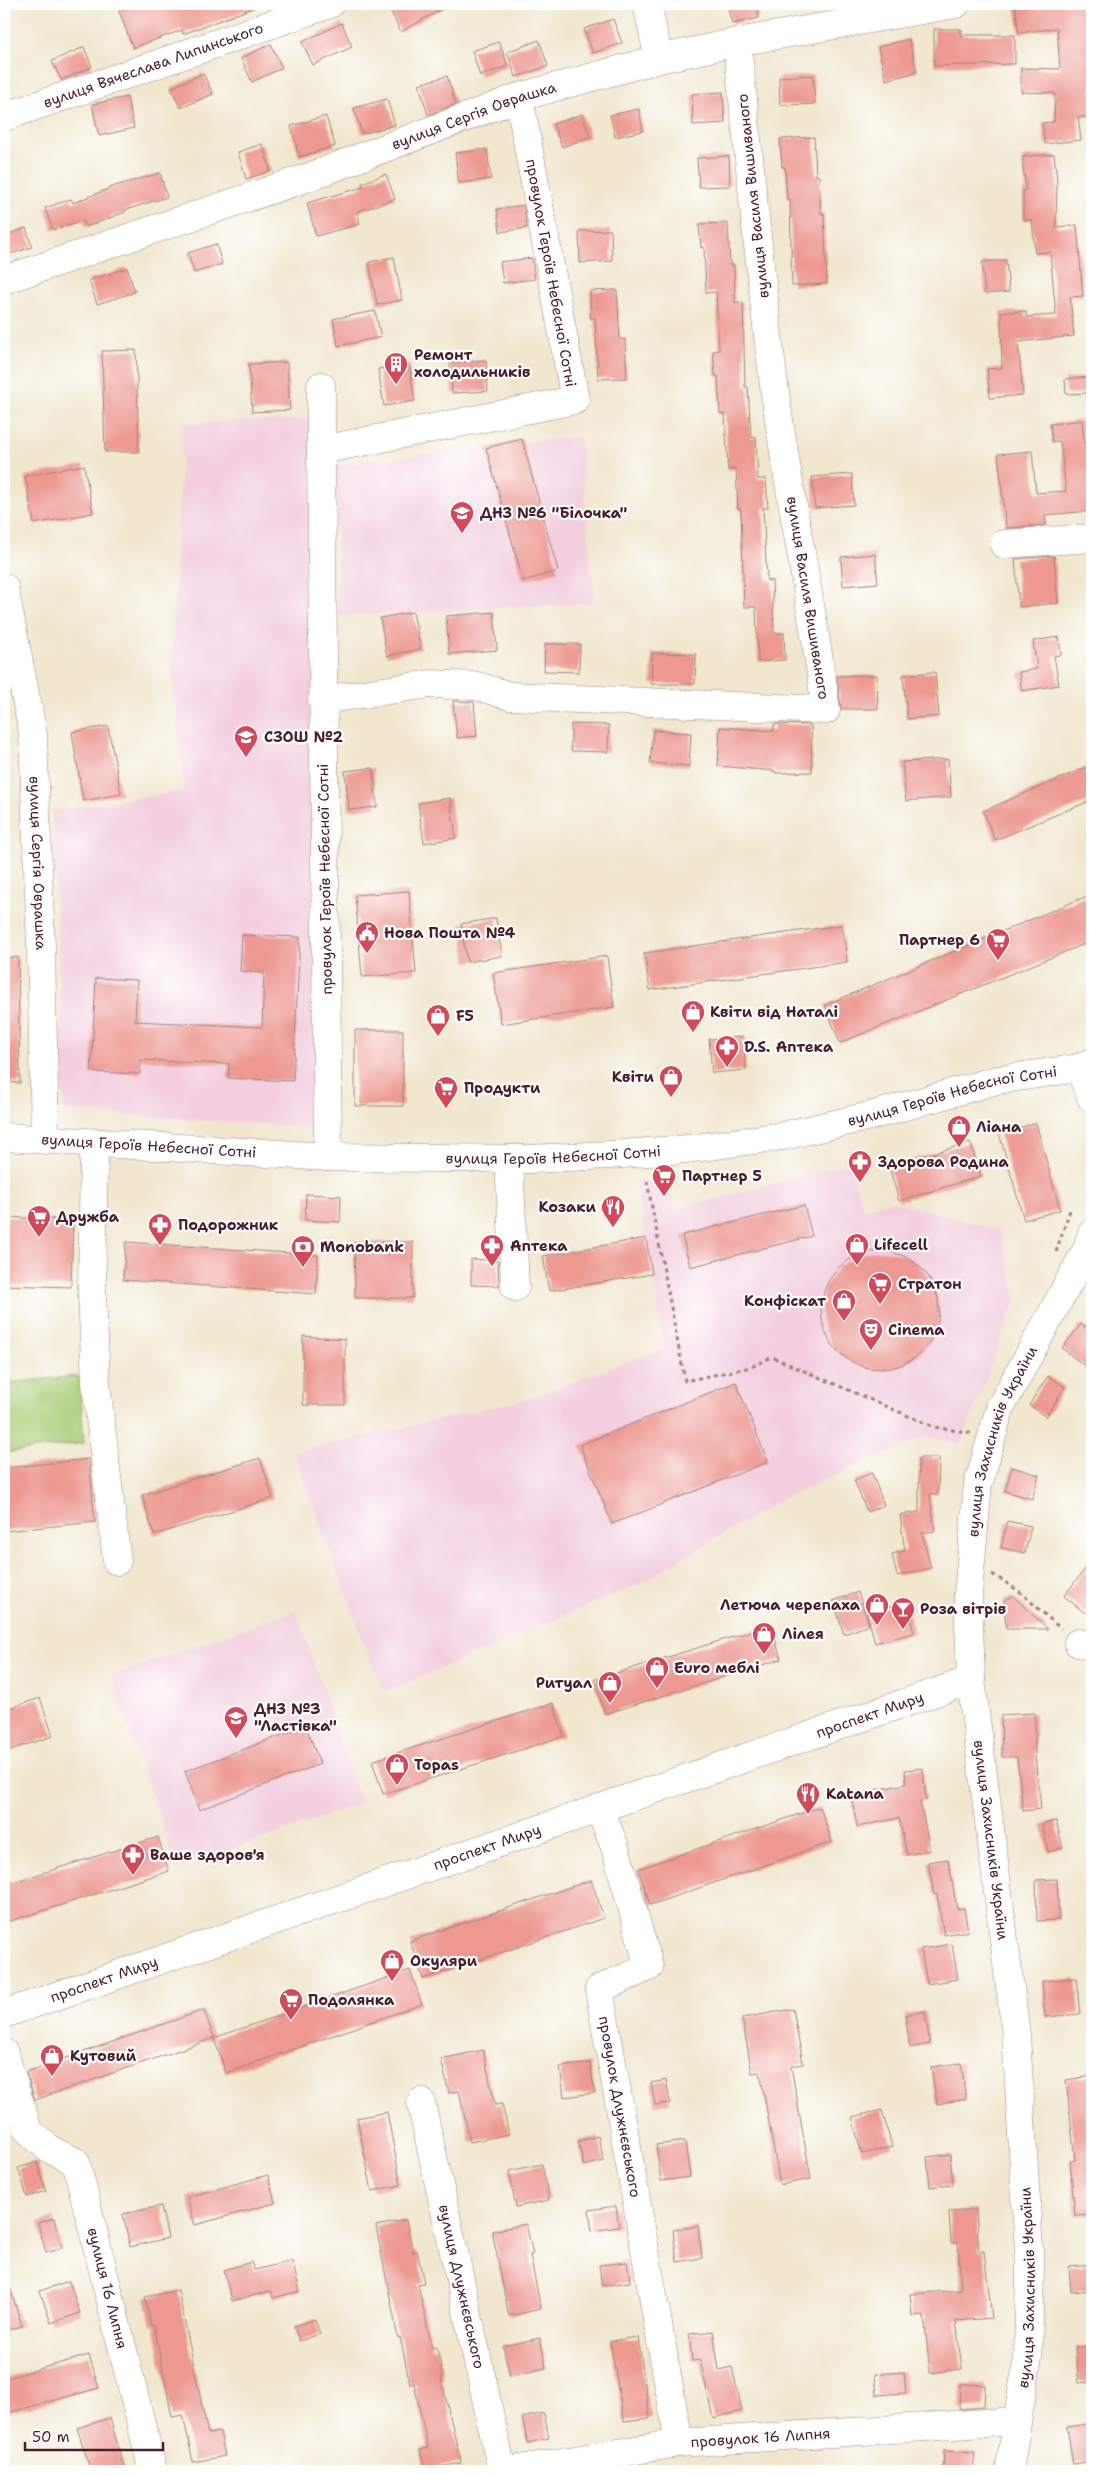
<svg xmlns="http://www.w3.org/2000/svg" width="1096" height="2475" viewBox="0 0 1096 2475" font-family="'Shantell Sans',sans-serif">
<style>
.built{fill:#f3cfdf}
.green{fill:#aace78;stroke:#7a7652}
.building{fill:#ed9891}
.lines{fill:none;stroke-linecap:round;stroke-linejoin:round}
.minor-casing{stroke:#9e837d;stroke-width:29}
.major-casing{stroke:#9e837d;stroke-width:29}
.path{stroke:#9e837d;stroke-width:3;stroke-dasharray:4 4;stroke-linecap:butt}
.minor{stroke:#fff;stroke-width:28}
.major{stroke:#fff;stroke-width:28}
.labels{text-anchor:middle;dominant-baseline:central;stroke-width:4.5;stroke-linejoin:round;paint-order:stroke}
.street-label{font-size:15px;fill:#4a1f2b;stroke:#fff}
.poi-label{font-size:15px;font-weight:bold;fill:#4a1f2b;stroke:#fff;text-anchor:start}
</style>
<rect width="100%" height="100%" fill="#fff"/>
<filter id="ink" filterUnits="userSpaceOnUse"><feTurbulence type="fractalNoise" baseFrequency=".02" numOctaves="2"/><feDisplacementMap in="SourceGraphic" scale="10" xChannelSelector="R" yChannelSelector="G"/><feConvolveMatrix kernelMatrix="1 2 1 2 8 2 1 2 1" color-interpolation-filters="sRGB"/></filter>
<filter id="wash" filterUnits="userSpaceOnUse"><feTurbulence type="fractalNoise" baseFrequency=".0096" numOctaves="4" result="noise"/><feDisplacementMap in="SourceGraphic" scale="20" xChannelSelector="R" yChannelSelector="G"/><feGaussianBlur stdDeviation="1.12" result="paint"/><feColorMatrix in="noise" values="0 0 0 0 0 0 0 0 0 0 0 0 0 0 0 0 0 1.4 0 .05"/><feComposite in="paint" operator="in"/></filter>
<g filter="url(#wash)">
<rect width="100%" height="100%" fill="#f1e7cf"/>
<path class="built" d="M311 419 321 1128 64 1111 52 811 185 790 171 671 183 423Z
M580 436 594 603 337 616 336 465Z
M849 1163 864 1209 892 1201 1000 1230 1017 1298 961 1444 924 1437 780 1500 639 1584 383 1693 293 1452 520 1401 663 1349 651 1259 634 1181 666 1176 674 1210Z
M296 1610 361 1803 177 1869 111 1676Z"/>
<path class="green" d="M79 1376 84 1443 4 1453V1383Z"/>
<g id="blocks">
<path class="building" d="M138 4H258V6L183 34 182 30 133 48 119 11Z
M401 4H451L401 32 390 10Z
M727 4H756L759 18 732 24Z
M1015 4H1092V30H1090L1092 117H1078L1081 140 1045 144 1042 123 1054 122 1055 93 1021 92V68L1060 69 1057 28 1019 33Z
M613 19 622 43 593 53 584 29Z
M342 23 352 47 313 65 302 42Z
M934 29H961V35H1015V64L934 66Z
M909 39 917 72 886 80 878 47Z
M539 40 548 66 516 77 507 52Z
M499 42 508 66 480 76 472 51Z
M271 44 282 68 252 82 241 58Z
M84 47 92 67 61 80 52 61Z
M203 73 213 94 181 108 171 88Z
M813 75 815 104 780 105 779 77Z
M447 76 456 104 428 115 419 84Z
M723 92 725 123 693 125 692 94Z
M127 97 134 128 99 136 92 104Z
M387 99 395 125 362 134 354 108Z
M639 109 643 131 615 137 610 115Z
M582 114 590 137 562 147 553 124Z
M326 116 335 146 299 157 291 126Z
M814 137 816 176H819L821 214 824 213 827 284 792 286 790 199H787L785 167H782L780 139Z
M262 144 271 171 246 179 238 152Z
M487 149 491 179 459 183 455 153Z
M1054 154 1057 180 1056 227 1077 225 1083 296 1070 297 1074 336 1018 342 1023 395 990 398 987 369 1002 368 1001 312 1026 311V317L1056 315 1050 252 1035 253 1032 220H1023V190H1026L1022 157Z
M729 156 730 186 699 187 697 158Z
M160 173 167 197 125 210V212L86 227 83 220 53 230 45 208 71 199 73 203 115 186Z
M386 174 395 199 357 212 360 224 316 236 307 203 363 187 362 183Z
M523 205 527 228 500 232 497 209Z
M728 223 730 265H734L735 303 743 302 745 387H748L751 438 756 437 758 479H766L768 508H763L767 581 772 580 774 633H784L785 660 758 662 756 607H744L741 509H738L736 469 728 470 725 414H720L718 376H715L713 351 719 350 716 292 706 293 704 247 701 248 699 224Z
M26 228 32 247 4 256V236Z
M611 230 612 261 580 263 579 231Z
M216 244 222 264 194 273 188 253Z
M394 257 402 300 377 305 369 262Z
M532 258 535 279 503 283 500 262Z
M1006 260 1009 292 985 294 982 262Z
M127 268 135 292 97 304 89 280Z
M617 290 620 340 625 339 627 378 598 379 595 318 591 319 590 291Z
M375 311 381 337 338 346 333 319Z
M136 350 139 452H105L102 351Z
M486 360 488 391 452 393 450 363Z
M287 362 290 410 252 412 249 364Z
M409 364 415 401 384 406 378 369Z
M1091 377 1092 393 1066 394 1065 379Z
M1082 420 1084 443 1088 442 1092 472V511L1045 515 1046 525 1006 528 998 454 1032 451 1036 493 1066 491 1060 441 1052 442 1050 424Z
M522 439 558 571 523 581 486 448Z
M84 465 93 513 34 524 25 476Z
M852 474 854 505 815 508 812 477Z
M875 554 878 583 843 586 841 557Z
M1054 556 1058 603 1019 607 1015 559Z
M413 612 421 649 387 656 380 618Z
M494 612 497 650 449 654 446 616Z
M1059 637 1061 655 1054 656 1059 685 1022 691 1019 672 1037 669 1033 641Z
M545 644H580L579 672 544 671Z
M652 653 696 654 695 684H651Z
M935 672 939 716 907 719 903 675Z
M877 675 878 709H841L837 676Z
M453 701 474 702 477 736 457 738Z
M571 724 609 725 608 752 571 751Z
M774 724 811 725 812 772 775 773V771L718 766 720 727 774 731Z
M108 726 121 794 83 801 72 732Z
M653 730 691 733 689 766 650 763Z
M948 759 951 797 906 801 902 762Z
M1092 765V800L995 840 983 811Z
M373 768 377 807 349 810 345 771Z
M450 798 456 838 424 843 418 803Z
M409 891 416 973 362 977 355 895Z
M1092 894V941L840 1043 825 1005Z
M496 918 502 956 467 962 461 924Z
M842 925 847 962 650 990 644 953Z
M242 935 300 937 293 1081 228 1078 229 1064 140 1060V1074L91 1072 96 978 137 980 135 1021 262 1027 264 973 240 971Z
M607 956 614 1007 501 1024 493 973Z
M18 957 20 1083 4 1082V958Z
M355 1030H403V1106H355Z
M743 1037 746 1070 712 1073 709 1039Z
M1036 1123 1060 1210 1024 1220 999 1133Z
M970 1142 981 1176 899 1201 889 1167Z
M306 1194 341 1196 340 1222 305 1220Z
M804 1205 812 1236 690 1267 682 1235Z
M6 1217 73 1220 71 1287 4 1285Z
M646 1238 652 1274 549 1291 543 1256Z
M126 1242 318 1255 316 1294 123 1280Z
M354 1242H413V1298H355Z
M821 1310a59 59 0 1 1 118 0a59 59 0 1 1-118 0Z
M471 1259 498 1261 499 1286 471 1285Z
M1081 1324 1092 1332V1372L1062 1348Z
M303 1336 345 1339V1405H303Z
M1048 1376 1065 1387 1046 1417 1029 1405Z
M736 1382 768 1462 612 1524 580 1445Z
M260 1458 273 1498 154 1535 142 1495Z
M919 1458H939L938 1494H930L935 1531 922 1533 931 1568 897 1576 892 1554 905 1551 900 1515 919 1512Z
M89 1459 95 1522 4 1531V1468Z
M1012 1467 1039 1475 1032 1499 1005 1491Z
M872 1473 884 1505 867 1512 854 1480Z
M1007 1521 1031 1526 1025 1553 1001 1548Z
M1092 1560V1604L1085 1613 1064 1596Z
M858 1592 869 1625 844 1634 833 1601Z
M1013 1596 1048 1629H1006L1004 1600Z
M906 1602 914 1633 875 1643 867 1613Z
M771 1625 781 1659 605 1714 594 1680Z
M40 1698 53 1736 4 1752V1710Z
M553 1703 564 1736 383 1794 372 1761Z
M1035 1713V1756L1041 1809 1023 1811 1017 1757H1002L1001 1715Z
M306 1726 320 1764 199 1810 185 1771Z
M923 1768 926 1800 920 1801 930 1850 907 1855 899 1818 857 1827 851 1795 906 1784 905 1770Z
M820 1807 832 1842 650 1905 638 1869Z
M1056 1821 1063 1848 1048 1852 1042 1824Z
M158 1837 169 1871 4 1923V1885Z
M948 1859 957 1909 964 1908 968 1931 944 1935 937 1894 934 1895 928 1862Z
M1057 1879 1059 1920 1037 1921 1036 1880Z
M591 1880 604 1918 423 1979 410 1941Z
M952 1944 958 1979 927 1984 921 1949Z
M410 1970 422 2004 226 2073 214 2038Z
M1076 1978 1080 2014 1045 2017 1042 1981Z
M793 2009 803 2064 791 2066 811 2179 780 2185 760 2072 752 2073 742 2018Z
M204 2010 214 2038 35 2100 26 2072Z
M925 2011 930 2044 910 2048 905 2015Z
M483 2050 495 2105 502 2104 509 2134 470 2142 459 2091 449 2093 441 2059Z
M590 2063 595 2093 564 2097 560 2067Z
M961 2063 966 2099 937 2104 931 2067Z
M1092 2076V2215L1075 2216 1070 2161 1075 2160 1066 2080Z
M666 2080 670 2103 655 2105 651 2083Z
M882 2110 892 2147 862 2154 852 2117Z
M387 2112 401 2185 372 2191 357 2118Z
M598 2136 604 2161 584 2166 578 2141Z
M685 2141 690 2177 661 2181 656 2145Z
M950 2154 953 2185 930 2187 927 2157Z
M37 2162 46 2191 27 2197 18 2168Z
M542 2164 549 2200 516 2207 509 2171Z
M268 2175 275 2203 195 2225 187 2197Z
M161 2206 168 2238 130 2247 123 2214Z
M616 2206 619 2227 592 2231 589 2210Z
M976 2210 979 2252 984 2251 992 2318 956 2321 962 2369 930 2373 924 2315 912 2316 910 2294 961 2290 958 2243H951L949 2212Z
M54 2218 62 2248 46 2253 38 2223Z
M406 2220 413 2252 417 2251 424 2283 418 2284 432 2348 437 2347 443 2377 441 2378 461 2463 425 2470 420 2450 428 2448 414 2383 410 2384 400 2337 398 2338 376 2226Z
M526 2224 533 2254 530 2255 541 2309 509 2316 492 2231Z
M698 2226 702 2258 677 2262 673 2230Z
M292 2261 300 2291 273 2298 271 2291 232 2301 224 2270 251 2262 254 2270Z
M627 2262 630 2282 602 2286 599 2265Z
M1092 2265V2290L1071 2292 1069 2267Z
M4 2279H7L22 2326 4 2331Z
M69 2281 80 2313 51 2323 40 2291Z
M178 2290 208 2434 220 2432 225 2456 193 2462 183 2415 172 2417 154 2325 151 2326 145 2297Z
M315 2319 320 2334 299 2341 294 2326Z
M713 2331 719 2370 732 2367 742 2411 713 2418 700 2360 692 2361 689 2334Z
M638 2337 650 2418 624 2421 610 2341Z
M540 2338 546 2368 510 2376 503 2346Z
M1092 2346V2382L1079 2383 1075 2347Z
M89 2355 99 2388 4 2414V2379Z
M904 2372 906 2393 877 2395 875 2374Z
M960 2384 985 2385 984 2407 959 2409Z
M544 2413 549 2438 528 2443 522 2418Z
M110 2418 125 2471H91L77 2428Z
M1092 2423V2461L1073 2464 1067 2427Z
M944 2451 975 2453 973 2471H943Z"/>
</g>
</g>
<g filter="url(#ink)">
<use href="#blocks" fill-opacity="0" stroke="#9e837d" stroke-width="1"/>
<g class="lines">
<g class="minor-casing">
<g id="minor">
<path d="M647 4 659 59"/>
<path id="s1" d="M4 117 330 4"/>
<path id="s2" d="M4 280 306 178 519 97 659 59 737 42 956 4"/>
<path d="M321 386V450"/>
<path d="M1004 544 1092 538"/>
<path id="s3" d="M4 587 33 734 41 948 45 1140"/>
<path d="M322 700 430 684 477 686 510 696 826 710C812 599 787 489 773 377 759 266 749 154 737 42"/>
<path id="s4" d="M4 1137 328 1157 530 1159 609 1155 687 1149 783 1136 874 1115 997 1080 1079 1068"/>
<path d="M94 1143 92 1294 96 1383 117 1561"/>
<path d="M328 1157 321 450 575 400 519 97"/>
<path d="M509 1159 515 1287"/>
<path d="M1078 1643 1092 1646"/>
<path id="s5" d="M599 1808 615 1847 649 1967 599 1989 679 2443"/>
<path id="s6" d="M4 2014 971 1680"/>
<path id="s7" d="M4 2053 28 2130 49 2149 76 2162 153 2471"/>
<path id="s8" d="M421 2102 502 2471"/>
<path id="s9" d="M507 2471 679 2443 1017 2421"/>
</g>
</g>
<g class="major-casing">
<g id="major">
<path d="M1092 1062 1079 1068 1092 1099"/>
<path id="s10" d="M1009 2471 1028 2357 1030 2268 1016 2034 971 1680 968 1594 978 1485 1000 1408 1087 1249 1092 1233"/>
</g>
</g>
<path class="path" d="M647 1181 685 1381 751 1367 772 1357 934 1427 971 1433
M1056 1252 1070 1210
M992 1574 1019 1591 1061 1629"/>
<use href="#minor" class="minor"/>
<use href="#major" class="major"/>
</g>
</g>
<defs>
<g id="building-pin" transform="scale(1.25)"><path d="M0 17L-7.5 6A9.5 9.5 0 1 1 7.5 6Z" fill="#d1495b" stroke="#fff"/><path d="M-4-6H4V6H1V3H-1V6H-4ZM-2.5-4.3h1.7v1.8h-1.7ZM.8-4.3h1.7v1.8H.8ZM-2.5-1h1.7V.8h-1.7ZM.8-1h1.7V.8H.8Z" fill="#fff"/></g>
<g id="school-pin" transform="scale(1.25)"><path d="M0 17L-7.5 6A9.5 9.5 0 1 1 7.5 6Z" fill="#d1495b" stroke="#fff"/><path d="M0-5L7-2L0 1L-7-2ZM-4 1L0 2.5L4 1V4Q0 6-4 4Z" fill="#fff"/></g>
<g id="civic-pin" transform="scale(1.25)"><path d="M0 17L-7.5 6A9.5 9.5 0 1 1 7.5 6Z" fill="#d1495b" stroke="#fff"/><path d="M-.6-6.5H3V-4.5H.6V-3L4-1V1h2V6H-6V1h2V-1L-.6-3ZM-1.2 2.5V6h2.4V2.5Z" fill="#fff"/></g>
<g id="supermarket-pin" transform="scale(1.25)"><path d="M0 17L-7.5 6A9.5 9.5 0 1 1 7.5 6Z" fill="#d1495b" stroke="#fff"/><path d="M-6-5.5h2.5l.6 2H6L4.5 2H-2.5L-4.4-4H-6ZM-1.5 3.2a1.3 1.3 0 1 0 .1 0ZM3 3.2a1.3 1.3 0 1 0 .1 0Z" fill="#fff"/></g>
<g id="shop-pin" transform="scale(1.25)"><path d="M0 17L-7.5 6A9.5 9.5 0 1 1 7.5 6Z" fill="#d1495b" stroke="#fff"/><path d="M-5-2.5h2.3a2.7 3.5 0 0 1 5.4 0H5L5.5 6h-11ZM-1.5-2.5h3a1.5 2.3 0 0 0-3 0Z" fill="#fff"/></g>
<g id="pharmacy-pin" transform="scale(1.25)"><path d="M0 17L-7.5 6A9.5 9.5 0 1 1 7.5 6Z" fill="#d1495b" stroke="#fff"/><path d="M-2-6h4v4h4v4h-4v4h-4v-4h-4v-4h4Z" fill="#fff"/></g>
<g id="restaurant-pin" transform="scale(1.25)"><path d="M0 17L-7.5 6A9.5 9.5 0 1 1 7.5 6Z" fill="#d1495b" stroke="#fff"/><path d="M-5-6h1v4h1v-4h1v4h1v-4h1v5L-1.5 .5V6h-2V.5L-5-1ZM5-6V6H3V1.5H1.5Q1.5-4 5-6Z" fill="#fff"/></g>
<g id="bank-pin" transform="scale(1.25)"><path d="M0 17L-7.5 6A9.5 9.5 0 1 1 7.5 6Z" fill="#d1495b" stroke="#fff"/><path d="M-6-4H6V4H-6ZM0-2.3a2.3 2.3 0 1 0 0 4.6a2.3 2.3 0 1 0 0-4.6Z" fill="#fff"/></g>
<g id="theatre-pin" transform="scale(1.25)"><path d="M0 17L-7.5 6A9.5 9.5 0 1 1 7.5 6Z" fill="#d1495b" stroke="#fff"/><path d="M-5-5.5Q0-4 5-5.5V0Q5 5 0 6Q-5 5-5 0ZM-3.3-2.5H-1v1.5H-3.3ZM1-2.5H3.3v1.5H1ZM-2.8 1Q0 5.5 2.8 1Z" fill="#fff"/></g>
<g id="bar-pin" transform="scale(1.25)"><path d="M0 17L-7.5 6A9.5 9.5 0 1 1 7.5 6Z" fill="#d1495b" stroke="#fff"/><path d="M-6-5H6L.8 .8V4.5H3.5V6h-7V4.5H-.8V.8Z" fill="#fff"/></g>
</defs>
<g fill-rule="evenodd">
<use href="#building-pin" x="396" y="364"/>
<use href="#school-pin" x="462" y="513"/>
<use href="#school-pin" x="246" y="737"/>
<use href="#civic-pin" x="367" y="933"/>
<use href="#supermarket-pin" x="998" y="940"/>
<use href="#shop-pin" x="693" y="1012"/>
<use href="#shop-pin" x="438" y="1016"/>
<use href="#pharmacy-pin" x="727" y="1047"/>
<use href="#shop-pin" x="671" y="1077"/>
<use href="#supermarket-pin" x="446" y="1088"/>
<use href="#shop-pin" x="959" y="1127"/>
<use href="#pharmacy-pin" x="860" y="1162"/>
<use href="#supermarket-pin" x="664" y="1176"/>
<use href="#restaurant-pin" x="613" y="1207"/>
<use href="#supermarket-pin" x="39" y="1217"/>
<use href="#pharmacy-pin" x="160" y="1225"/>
<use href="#shop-pin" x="857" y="1245"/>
<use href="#pharmacy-pin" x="492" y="1246"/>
<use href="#bank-pin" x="303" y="1247"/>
<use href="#supermarket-pin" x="880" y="1284"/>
<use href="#shop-pin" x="844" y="1301"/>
<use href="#theatre-pin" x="871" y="1330"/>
<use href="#shop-pin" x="877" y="1605"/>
<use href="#bar-pin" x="903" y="1609"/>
<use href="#shop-pin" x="764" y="1634"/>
<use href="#shop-pin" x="657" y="1668"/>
<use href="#shop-pin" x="610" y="1683"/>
<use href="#school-pin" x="236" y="1718"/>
<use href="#shop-pin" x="397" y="1765"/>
<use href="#restaurant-pin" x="808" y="1794"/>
<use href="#pharmacy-pin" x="133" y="1855"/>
<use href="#shop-pin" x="392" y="1961"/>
<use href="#supermarket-pin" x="291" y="2000"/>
<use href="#shop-pin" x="52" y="2056"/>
</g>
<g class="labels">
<g class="street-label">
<text stroke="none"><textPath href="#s1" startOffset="158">вулиця Вячеслава Липинського</textPath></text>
<text stroke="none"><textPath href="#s2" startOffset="498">вулиця Сергія Оврашка</textPath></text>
<text transform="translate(753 196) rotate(-96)">вулиця Василя Вишиваного</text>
<text transform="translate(551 273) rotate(80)">провулок Героїв Небесної Сотні</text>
<text transform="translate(808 598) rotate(81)">вулиця Василя Вишиваного</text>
<text stroke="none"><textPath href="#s3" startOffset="279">вулиця Сергія Оврашка</textPath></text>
<text transform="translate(325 879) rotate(-91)">провулок Героїв Небесної Сотні</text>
<text stroke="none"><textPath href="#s4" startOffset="955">вулиця Героїв Небесної Сотні</textPath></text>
<text stroke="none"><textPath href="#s4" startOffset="145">вулиця Героїв Небесної Сотні</textPath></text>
<text stroke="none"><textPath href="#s4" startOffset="550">вулиця Героїв Небесної Сотні</textPath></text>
<text stroke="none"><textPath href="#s10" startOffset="1040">вулиця Захисників України</textPath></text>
<text stroke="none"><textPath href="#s6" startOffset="916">проспект Миру</textPath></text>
<text transform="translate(991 1840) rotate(83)">вулиця Захисників України</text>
<text stroke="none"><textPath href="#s6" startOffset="511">проспект Миру</textPath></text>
<text stroke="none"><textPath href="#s6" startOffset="106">проспект Миру</textPath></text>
<text stroke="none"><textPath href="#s5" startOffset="341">провулок Длужнєвського</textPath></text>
<text stroke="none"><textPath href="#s8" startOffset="189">вулиця Длужнєвського</textPath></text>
<text stroke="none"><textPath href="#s7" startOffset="269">вулиця 16 Липня</textPath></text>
<text stroke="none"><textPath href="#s10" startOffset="185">вулиця Захисників України</textPath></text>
<text stroke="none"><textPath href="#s9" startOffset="256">провулок 16 Липня</textPath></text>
</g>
<g class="poi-label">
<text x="414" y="355">Ремонт<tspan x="414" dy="17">холодильників</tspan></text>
<text x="480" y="513">ДНЗ №6 "Білочка"</text>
<text x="264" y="737">СЗОШ №2</text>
<text x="384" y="933">Нова Пошта №4</text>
<text x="980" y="940" text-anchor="end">Партнер 6</text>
<text x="710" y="1012">Квіти від Наталі</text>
<text x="456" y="1016">F5</text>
<text x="744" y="1047">D.S. Аптека</text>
<text x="654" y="1077" text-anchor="end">Квіти</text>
<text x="464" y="1088">Продукти</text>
<text x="976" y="1127">Ліана</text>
<text x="878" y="1162">Здорова Родина</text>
<text x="682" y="1176">Партнер 5</text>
<text x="596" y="1207" text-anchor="end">Козаки</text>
<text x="56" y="1217">Дружба</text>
<text x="178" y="1225">Подорожник</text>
<text x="874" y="1245">Lifecell</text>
<text x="510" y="1246">Аптека</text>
<text x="320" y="1247">Monobank</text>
<text x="898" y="1284">Стратон</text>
<text x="826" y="1301" text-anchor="end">Конфіскат</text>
<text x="888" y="1330">Cinema</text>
<text x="860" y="1605" text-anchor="end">Летюча черепаха</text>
<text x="920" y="1609">Роза вітрів</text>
<text x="782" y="1634">Лілея</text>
<text x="674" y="1668">Euro меблі</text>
<text x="592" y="1683" text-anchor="end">Ритуал</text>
<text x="254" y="1709">ДНЗ №3<tspan x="254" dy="17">"Ластівка"</tspan></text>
<text x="414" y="1765">Topas</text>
<text x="826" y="1794">Katana</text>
<text x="150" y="1855">Ваше здоров'я</text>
<text x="410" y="1961">Окуляри</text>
<text x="308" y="2000">Подолянка</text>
<text x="70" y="2056">Кутовий</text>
</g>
</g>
<rect width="1096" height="2475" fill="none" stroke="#fff" stroke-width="20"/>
<path d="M25 2442v8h138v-8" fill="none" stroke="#4a1f2b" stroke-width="2.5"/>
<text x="32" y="2442" font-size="15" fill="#4a1f2b" stroke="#ffffff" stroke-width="4" paint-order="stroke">50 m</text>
</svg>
